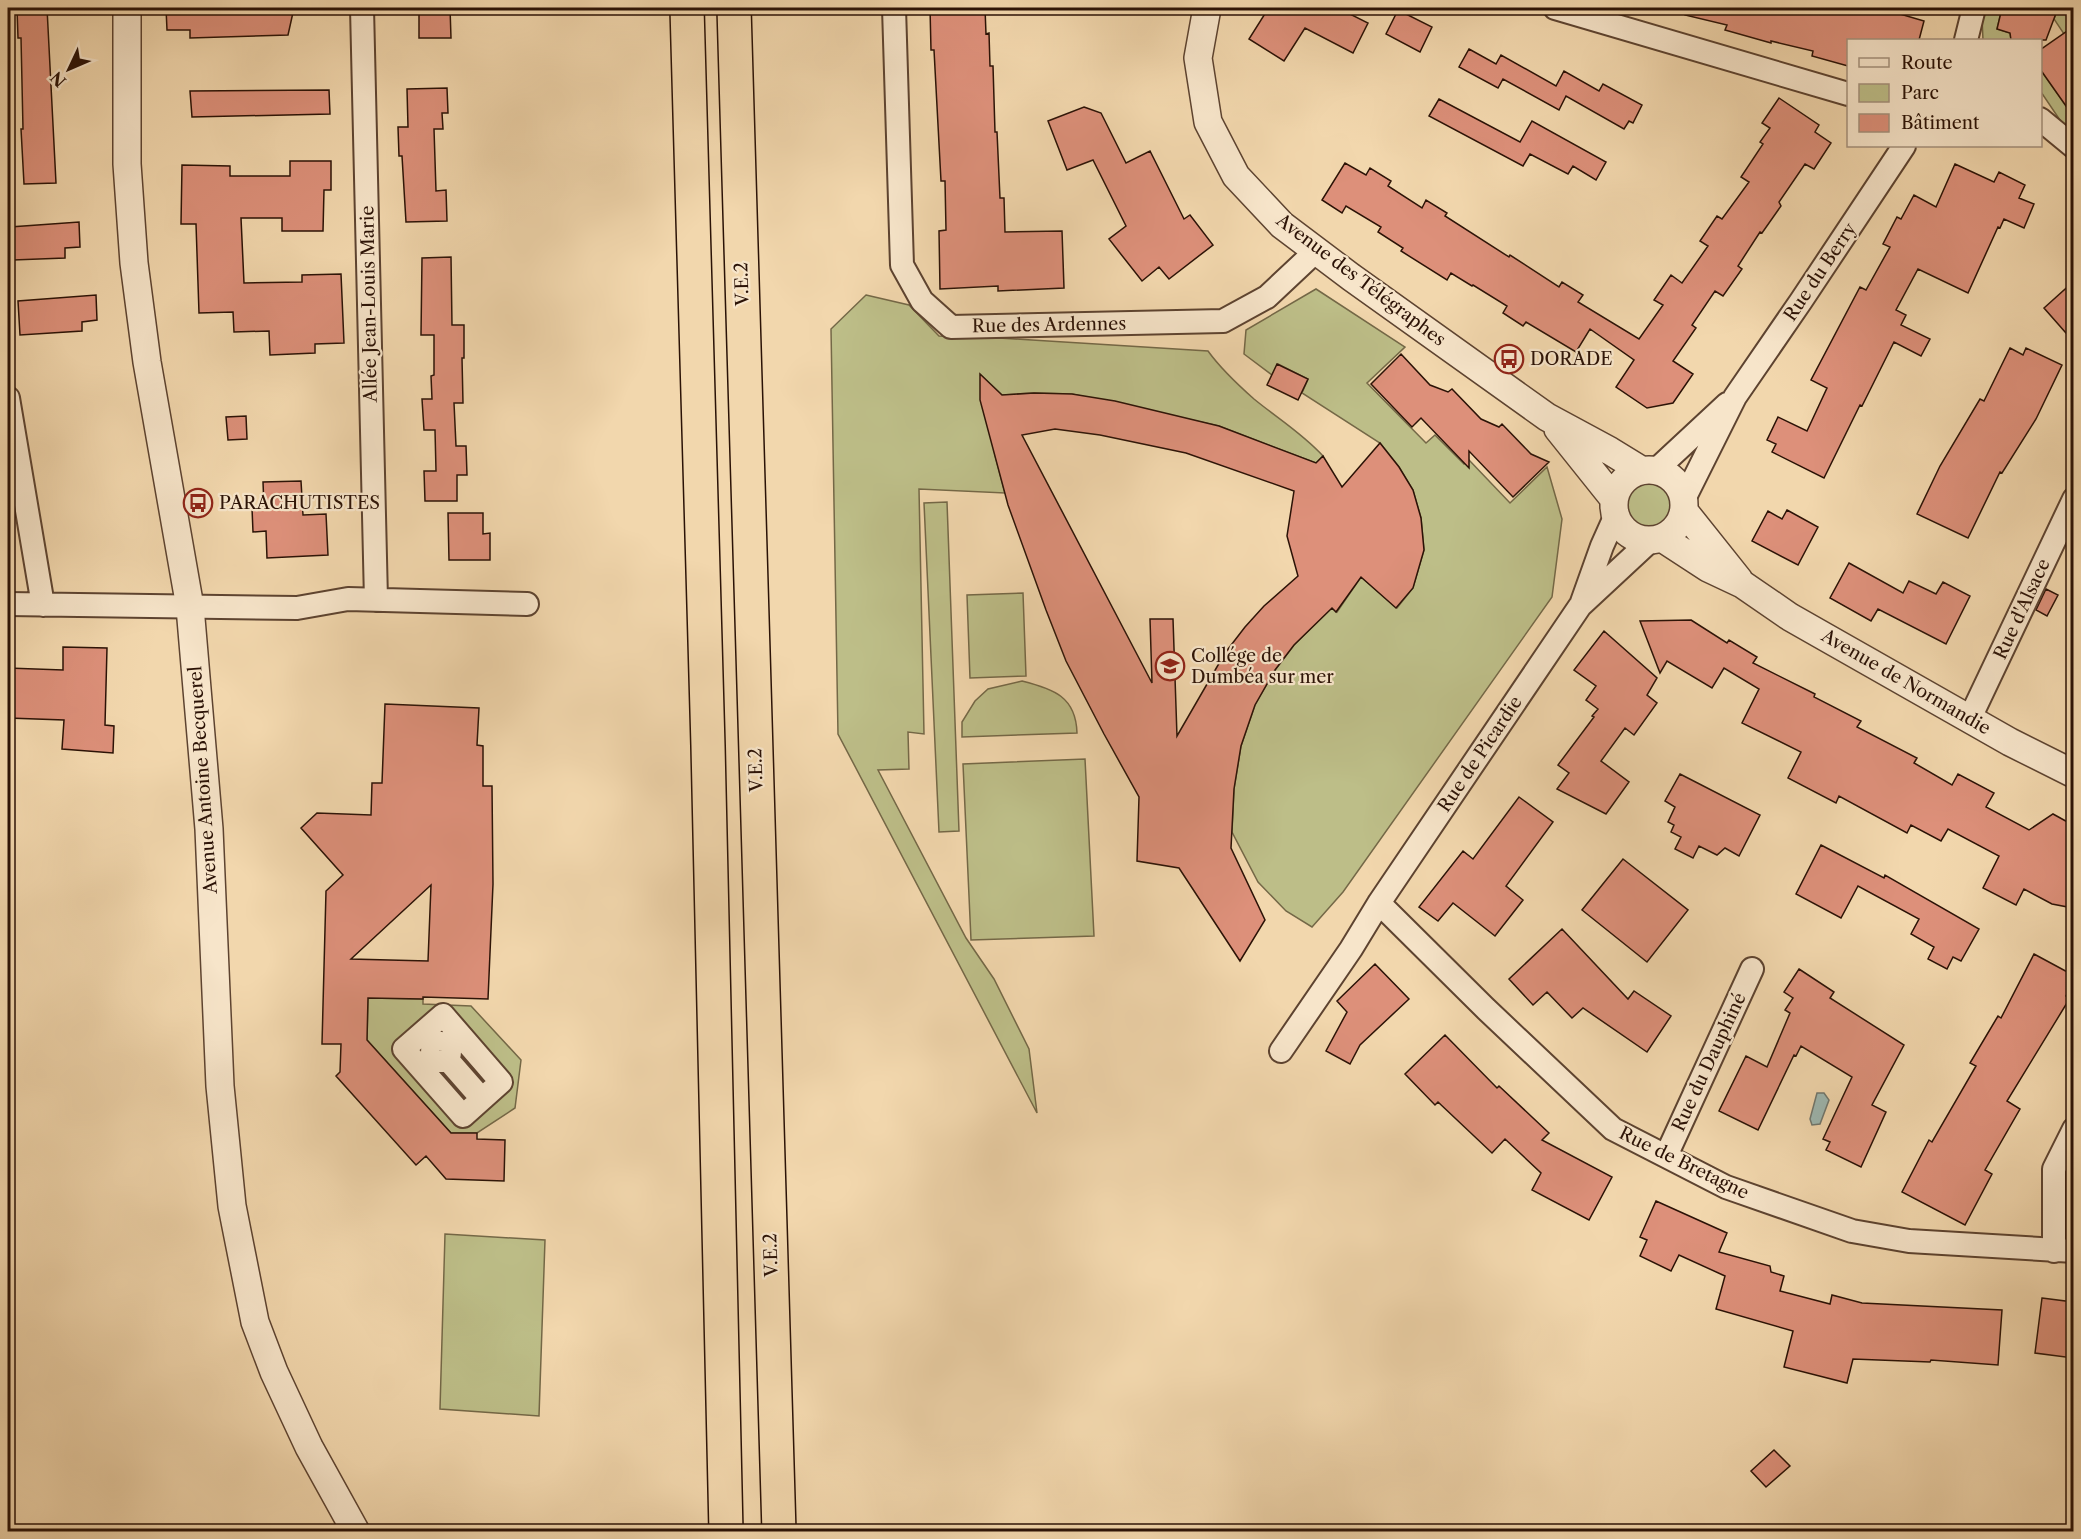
<svg xmlns="http://www.w3.org/2000/svg" width="2081" height="1539" viewBox="0 0 2081 1539" font-family="'Libre Caslon Text',serif">
<style>
.green{fill:#bdbe88;stroke:#746847;stroke-width:1.5}
.water{fill:#9db8b2;stroke:#6f766d;stroke-width:1.5}
.building{fill:#dd907a;stroke:#2b1206;stroke-width:1.5;fill-rule:evenodd}
.lines{fill:none;stroke-linecap:round;stroke-linejoin:round}
.minor-casing{stroke:#5d4330;stroke-width:26}
.tertiary-casing{stroke:#5d4330;stroke-width:30}
.trunk-casing{stroke:#2b1206;stroke-width:36}
.minor{stroke:#f7e5ca;stroke-width:22}
.tertiary{stroke:#f7e5ca;stroke-width:27}
.trunk{stroke:#f2d7ad;stroke-width:33}
.labels{text-anchor:middle;dominant-baseline:central;stroke-width:4.5;stroke-linejoin:round;paint-order:stroke}
.street-label{font-size:18px;fill:#2b1206;stroke:#f7e5ca}
.poi-label{font-size:18px;fill:#2b1206;stroke:#f7e5ca;text-anchor:start}
</style>
<rect width="100%" height="100%" fill="#f2d7ad"/>
<filter id="stains"><feTurbulence type="fractalNoise" baseFrequency=".00333" numOctaves="4"/><feColorMatrix values="0 0 0 0 .2 0 0 0 0 .09 0 0 0 0 .02 0 0 0 .5 -.17"/></filter>
<radialGradient id="worn" r=".72"><stop offset=".6" stop-color="#630" stop-opacity="0"/><stop offset="1" stop-color="#630" stop-opacity=".3"/></radialGradient>
<path class="green" d="M1984 8H2002L1997 29 2010 33 2011 40H1983L1982 18Z
M2058 8H2073V27L2064 34 2054 19Z
M2040 69 2073 116V133L2070 135 2041 92Z
M1316 289 1405 347 1367 383 1426 443 1435 435 1464 464 1469 460 1510 503 1547 467 1562 519 1552 597 1343 892 1312 927 1286 911 1258 882 1232 832 1234 789 1241 746 1255 705 1275 670 1294 645 1319 620 1327 602 1337 612 1361 577 1397 608 1413 588 1424 550 1421 518 1413 490 1399 467 1380 443 1302 393 1308 379 1278 364 1272 375 1244 354 1246 330Z
M866 295 909 305 939 336 999 338 1208 351C1221 369 1237 384 1254 399 1277 418 1302 433 1323 456L1316 463 1219 426 1072 394 1034 393 1002 395 981 375 995 455 1005 493 919 489 924 734 908 732 909 769 878 770 966 938 994 979 1029 1049 1037 1113 838 734 831 329Z
M1626 505a23 23 0 1 1 46 0a23 23 0 1 1-46 0Z
M947 502 959 831 939 832 924 503Z
M1023 593 1026 676 970 678 967 595Z
M1022 681C1054 689 1076 697 1077 733L962 737V722L975 701 988 689Z
M1085 759 1094 936 971 940 963 764Z
M368 998 423 999V1004L471 1006 521 1060 515 1108 477 1133H451L367 1040Z
M445 1234 545 1240 539 1416 440 1409Z"/>
<path class="water" d="M1817 1093H1824L1829 1100 1820 1124 1812 1125 1810 1119Z"/>
<path class="building" d="M17 8H47L56 183 24 184 21 129H23L21 38H18Z
M166 8H294L288 35 190 38V30H167Z
M419 8H450L451 38H419Z
M930 8H985L986 34 989 33 990 66H993L995 132H997L1000 198H1004L1005 232 1062 231 1064 288 998 291V286L940 289 939 231 946 230 945 181H941L934 50H931Z
M1264 8H1338L1368 23 1353 53 1305 28 1284 61 1249 39 1268 9Z
M1686 8H1902L1900 14 1924 21 1919 40H1848V66L1812 56 1813 51 1771 41V43L1725 30 1727 25 1685 15Z
M2002 8H2058L2046 40H2011L2010 33 1997 29Z
M1398 10 1432 27 1420 52 1386 34Z
M2073 27V116L2040 69V50Z
M1469 49 1496 64 1501 55 1556 86 1564 71 1599 91 1603 84 1642 105 1633 123 1629 121 1624 129 1566 96 1559 110 1503 79 1498 88 1459 67Z
M447 88 448 113H442L443 129H434L436 191 446 190 447 221 406 222 402 156H399L398 127H408L407 89Z
M329 90 330 114 192 117 190 91Z
M1779 98 1819 125 1815 132 1831 143 1814 169 1805 164 1779 202 1781 206 1762 233 1760 232 1738 266 1742 269 1723 296 1715 291 1692 325 1696 328 1673 361 1693 374 1673 403 1647 408 1616 387 1634 360 1590 329 1576 352 1526 322 1523 326 1503 313 1507 306 1473 285 1472 286 1451 273 1447 280 1401 251 1403 248 1378 232 1381 227 1346 206 1342 213 1322 200 1345 163 1366 175 1370 168 1391 181 1388 186 1422 208 1426 200 1447 213 1445 216 1509 257 1510 255 1559 287 1562 282 1583 295 1578 302 1639 339 1663 305 1654 300 1671 275 1682 283 1708 246 1700 241 1717 216 1722 219 1749 182 1741 177 1763 144 1760 142 1770 128 1762 123Z
M1439 99 1520 142 1532 121 1606 162 1596 180 1573 166 1568 174 1530 154 1523 166 1429 116Z
M1084 107 1101 113 1126 163 1150 151 1184 219 1190 215 1213 245 1169 279 1159 267 1142 281 1109 239 1126 226 1093 160 1067 170 1048 121Z
M290 161H331V190H324L323 231H282V218H241L244 283 302 282V275L341 274 344 343 315 344V353L270 355 269 331 234 332 233 312 199 313 196 224H181L182 165 230 166V176H290Z
M1955 164 1994 182 1999 172 2025 185 2019 198 2034 204 2024 228 2004 219 2000 228 1998 227 1968 293 1918 269 1896 310 1906 315 1901 325 1930 339 1921 356 1894 342 1862 406 1860 405 1824 478 1772 452 1776 444 1767 440 1778 417 1807 431 1827 388 1811 380 1860 287 1866 290 1890 247 1883 244 1897 217 1901 219 1914 195 1936 207Z
M79 222 80 247 65 248V258L13 260 10 227Z
M451 257 452 325H464V358H462L463 403H454L456 446H466L467 475H457V501H425L424 471H436L435 430H424L422 399H432L431 376 434 375V335H421L422 258Z
M2073 282V341L2044 308Z
M96 295 97 320 82 322V331L20 335 18 301Z
M2010 348 2023 355 2026 348 2062 365 2036 419 2002 473 2000 472 1968 538 1917 514 1940 466 1980 399 1984 401Z
M1401 354 1430 385 1448 392 1452 389 1481 419 1499 427 1502 424 1531 454 1549 462 1513 497 1469 451V468L1421 418 1412 427 1371 384Z
M1277 364 1308 379 1298 400 1267 385Z
M980 374 1002 395 1034 393 1072 394 1115 401 1219 426 1316 463 1323 456 1342 487 1380 443 1399 467 1413 490 1421 518 1424 550 1413 588 1396 608 1361 577 1336 612 1332 608 1294 645 1275 670 1255 705 1241 746 1234 789 1231 848 1265 920 1240 961 1179 868 1137 861 1139 797 1104 734 1066 661 1046 610 1008 505 980 400ZM1055 429 1100 435 1186 453 1294 491 1287 536 1298 576 1264 606 1245 627 1225 653 1177 736 1173 619H1150L1152 683 1022 435Z
M246 416 247 439 228 440 226 417Z
M301 481 303 515 326 514 328 555 267 558 266 531 253 532 252 508 264 507 263 482Z
M1787 510 1818 527 1798 565 1752 541 1768 511 1782 519Z
M448 513H483V534L490 533V560H449Z
M1849 563 1903 593 1909 581 1936 594 1943 582 1970 596 1946 644 1878 609 1871 621 1830 598Z
M2046 589 2058 595 2047 616 2036 610Z
M1691 620 1727 643 1729 640 1757 657 1753 663 1815 694 1814 697 1861 721 1857 727 1917 758 1914 763 1952 785 1958 774 1994 793 1986 807 2029 830 2053 814 2073 825V908L2052 904 2024 889 2016 905 1983 888 1999 856 1948 829 1941 841 1911 825 1907 833 1839 796 1836 803 1788 778 1801 752 1742 723 1759 689 1724 668 1712 688 1667 661 1660 673 1640 621Z
M1604 631 1657 678 1647 695 1657 703 1634 735 1625 728 1601 761 1629 782 1606 814 1557 789 1569 773 1558 765 1594 717 1592 716 1598 709 1586 700 1596 686 1574 670Z
M63 647 107 648 105 725 114 726 113 753 62 749 64 720 8 718V668L63 670Z
M385 704 479 708 477 745 483 746V786H492L493 884 488 999 423 997V999L368 998 367 1040 451 1133H477V1139L505 1140 504 1181 446 1179 426 1156 416 1165 336 1076 340 1072 341 1044H322L326 891 343 875 301 828 317 813 371 815 372 783H382ZM431 885 428 961 351 959Z
M1680 774 1760 815 1739 856 1725 848 1717 855 1699 846 1693 858 1675 849 1681 837 1671 832 1674 825 1668 822 1675 807 1665 801Z
M1519 797 1553 822 1506 886 1523 900 1495 936 1453 903 1438 921 1419 907 1463 851 1473 859Z
M1821 845 1884 878 1885 875 1979 929 1961 961 1953 957 1947 969 1928 959 1934 947 1911 934 1919 919 1858 886 1841 918 1796 894Z
M1623 859 1688 910 1647 962 1582 910Z
M1562 929 1628 999 1634 991 1671 1016 1647 1052 1583 1008 1572 1018 1547 992 1533 1005 1509 979Z
M2034 954 2073 975V982L2066 996 2070 998 2007 1101 2020 1109 1985 1170 1992 1174 1965 1225 1902 1192 1929 1140 1932 1142 1976 1066 1970 1063 1998 1016 2001 1018Z
M1375 964 1409 999 1360 1045 1350 1064 1326 1051 1347 1012 1337 1001Z
M1799 969 1834 992 1830 998 1904 1045 1872 1105 1886 1112 1861 1167 1826 1150 1830 1142 1823 1139 1852 1077 1801 1046 1796 1056 1794 1055 1758 1130 1719 1111 1746 1056 1767 1067 1790 1013 1785 1010 1793 998 1784 992Z
M1445 1035 1497 1088 1499 1086 1549 1133 1542 1140 1612 1177 1589 1220 1532 1190 1541 1173 1505 1139 1492 1153 1438 1102 1435 1105 1405 1074Z
M1656 1201 1727 1233 1719 1252 1770 1266 1771 1272 1784 1276 1780 1291 1830 1304 1832 1295 1862 1303 2002 1310 1998 1365 1931 1360 1930 1362 1853 1359 1847 1383 1784 1367 1793 1331 1716 1309 1725 1276 1679 1255 1671 1271 1640 1256 1647 1240 1640 1237Z
M2042 1298 2073 1302V1358L2035 1353Z
M1774 1450 1790 1466 1766 1487 1751 1471Z"/>
<g class="lines">
<g class="minor-casing">
<path id="minor" d="M362 8 376 600
M894 8 902 265 922 301 951 327 1223 321 1267 297 1316 251
M1555 8 1848 94
M1966 40 1974 8
M2040 119 2074 147
M8 398 43 605
M1656 470 1727 404
M1684 499 1735 397 1801 301 1904 146
M1582 602 1602 546 1615 517
M8 604 297 608 348 599 527 604
M1970 718 2074 499
M1379 903 1486 1009 1613 1129 1726 1187 1852 1231 1909 1241 2074 1251
M443 1015 501 1082 463 1116 404 1049Z
M432 1052a9 9 0 1 1 18 0a9 9 0 1 1-18 0Z
M1281 1051 1351 949 1379 903 1580 606 1650 541
M447 1059 482 1099
M1666 1156 1752 969
M2054 1251V1169L2074 1129"/>
</g>
<g class="tertiary-casing">
<path id="tertiary" d="M127 8V164L134 263 147 362 190 607 209 829 220 1086 232 1206 255 1322 274 1372 309 1447 356 1532
M1207 8 1198 58 1208 122 1236 176 1282 225 1351 277 1547 417 1610 451 1641 470
M1558 429 1614 499
M1614 505a35 35 0 1 1 70 0a35 35 0 1 1-70 0Z
M1684 511 1739 580
M1662 538 1708 568 1742 584 1790 617 2010 742 2074 774"/>
</g>
<g class="trunk-casing">
<path id="trunk" d="M687 8 708 746 726 1532
M734 8 779 1532"/>
</g>
<use href="#minor" class="minor"/>
<use href="#tertiary" class="tertiary"/>
<use href="#trunk" class="trunk"/>
</g>
<defs>
<g id="bus-ring" transform="scale(1.5)"><circle r="9.5" fill="#f7e5ca" stroke="#8f2418" stroke-width="1.5"/><path d="M-5-6H5V4H4V6H2V4H-2V6H-4V4H-5ZM-3.5-4V0h7V-4ZM-3.5 1.2v1.5H-2V1.2ZM2 1.2v1.5H3.5V1.2Z" fill="#8f2418"/></g>
<g id="school-ring" transform="scale(1.5)"><circle r="9.5" fill="#f7e5ca" stroke="#8f2418" stroke-width="1.5"/><path d="M0-5L7-2L0 1L-7-2ZM-4 1L0 2.5L4 1V4Q0 6-4 4Z" fill="#8f2418"/></g>
</defs>
<g fill-rule="evenodd">
<use href="#bus-ring" x="1509" y="359"/>
<use href="#bus-ring" x="198" y="503"/>
<use href="#school-ring" x="1170" y="666"/>
</g>
<g class="labels">
<g class="street-label">
<text transform="translate(1820 272) rotate(-56)">Rue du Berry</text>
<text transform="translate(1361 280) rotate(37)">Avenue des Télégraphes</text>
<text transform="translate(742 284) rotate(-92)">V.E.2</text>
<text transform="translate(369 304) rotate(-91)">Allée Jean-Louis Marie</text>
<text transform="translate(1049 325) rotate(-1)">Rue des Ardennes</text>
<text transform="translate(2022 609) rotate(-65)">Rue d'Alsace</text>
<text transform="translate(1906 682) rotate(30)">Avenue de Normandie</text>
<text transform="translate(1480 754) rotate(-56)">Rue de Picardie</text>
<text transform="translate(756 770) rotate(-92)">V.E.2</text>
<text transform="translate(203 780) rotate(-94)">Avenue Antoine Becquerel</text>
<text transform="translate(1709 1062) rotate(-65)">Rue du Dauphiné</text>
<text transform="translate(1684 1163) rotate(26)">Rue de Bretagne</text>
<text transform="translate(771 1255) rotate(-92)">V.E.2</text>
</g>
<g class="poi-label">
<text x="1530" y="359">DORADE</text>
<text x="219" y="503">PARACHUTISTES</text>
<text x="1191" y="656">Collége de<tspan x="1191" dy="21">Dumbéa sur mer</tspan></text>
</g>
</g>
<rect width="2081" height="1539" fill="none" stroke="#f2d7ad" stroke-width="30"/>
<rect x="9" y="9" width="2063" height="1521" fill="none" stroke="#2b1206" stroke-width="3"/>
<rect x="15" y="15" width="2051" height="1509" fill="none" stroke="#2b1206" stroke-width="1.5"/>
<rect x="1847" y="39" width="195" height="108" fill="#f7e5ca" stroke="#a5917c" stroke-width="1.5"/>
<rect x="1859" y="58" width="30" height="9" fill="#f7e5ca" stroke="#a5917c" stroke-width="1.5"/>
<text x="1901" y="69" font-size="18" fill="#2b1206">Route</text>
<rect x="1859" y="84" width="30" height="18" fill="#bdbe88" stroke="#a5917c" stroke-width="1.5"/>
<text x="1901" y="99" font-size="18" fill="#2b1206">Parc</text>
<rect x="1859" y="114" width="30" height="18" fill="#dd907a" stroke="#a5917c" stroke-width="1.5"/>
<text x="1901" y="129" font-size="18" fill="#2b1206">Bâtiment</text>
<g transform="translate(69 69) rotate(226)" stroke="#f7e5ca" stroke-width="4.5" paint-order="stroke">
<path d="M0-4.5L10 22L0 15L-10 22Z" fill="#2b1206"/>
<text y="-9" font-size="16" font-weight="bold" text-anchor="middle" fill="#2b1206">N</text>
</g>
<rect width="100%" height="100%" filter="url(#stains)"/>
<rect width="100%" height="100%" fill="url(#worn)"/>
</svg>
